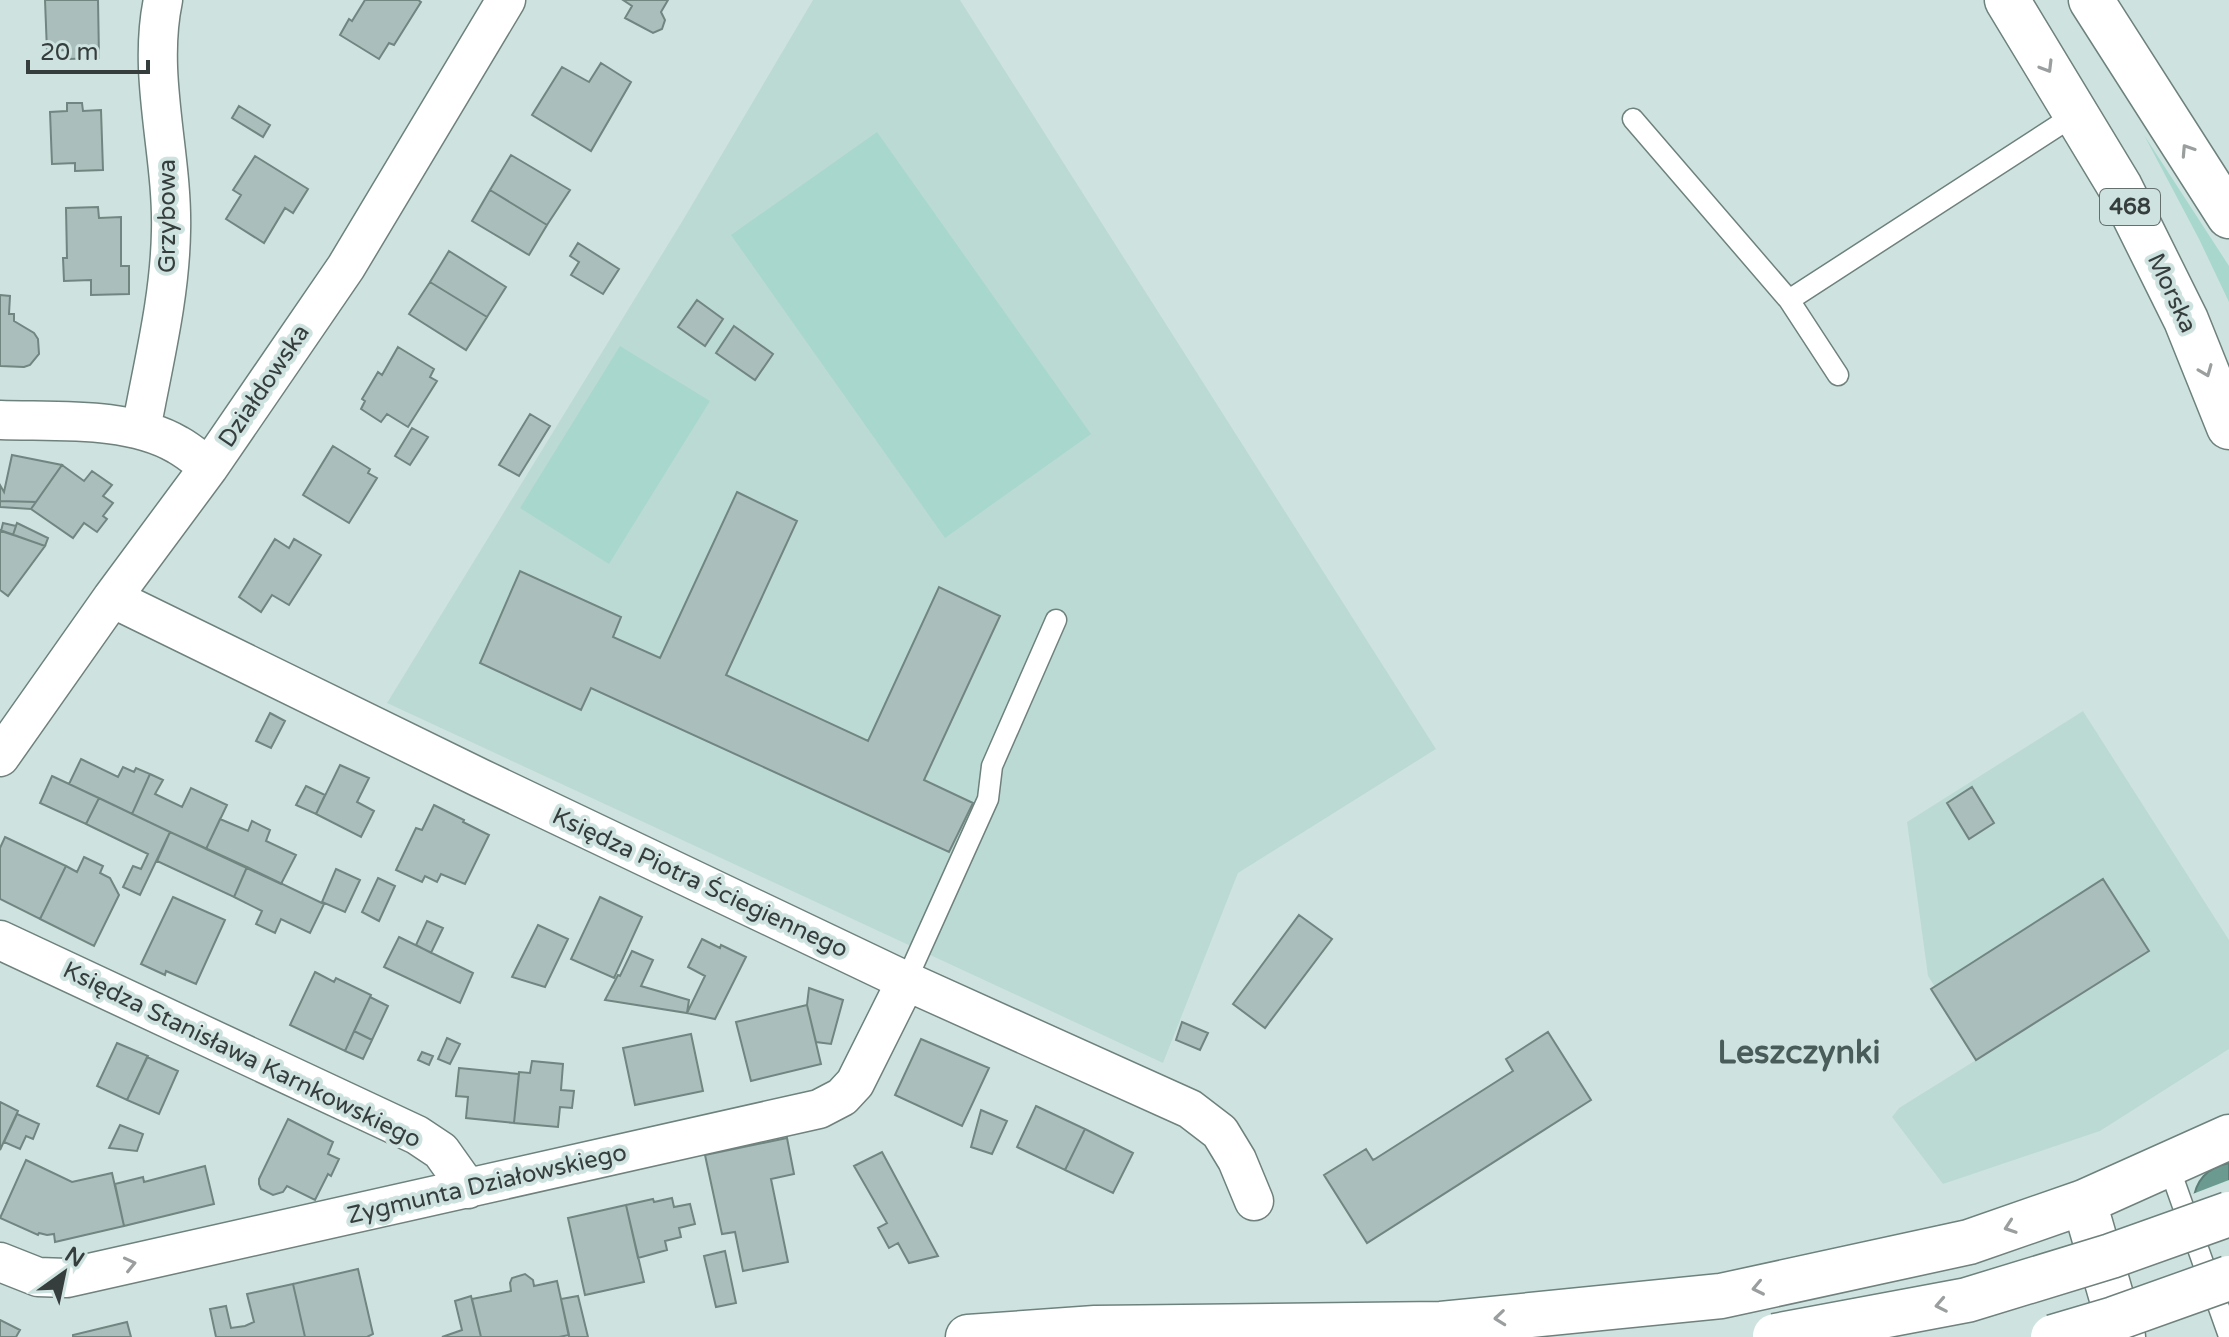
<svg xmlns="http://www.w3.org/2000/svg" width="2229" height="1337" viewBox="0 0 2229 1337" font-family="'Varela Round',sans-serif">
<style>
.built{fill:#bcdad4}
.green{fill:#a8d7ce}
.water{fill:#6b9a91;stroke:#5b7e78;stroke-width:2}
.pier{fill:#cee3df}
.building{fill:#aabfbb;stroke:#718581;stroke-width:2}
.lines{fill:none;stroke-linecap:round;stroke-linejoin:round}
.service-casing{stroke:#6e817d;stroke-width:23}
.minor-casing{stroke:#6e817d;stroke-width:41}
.primary-casing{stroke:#6e817d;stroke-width:47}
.trunk-casing{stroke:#6e817d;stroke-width:47}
.service{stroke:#fff;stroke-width:20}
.minor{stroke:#fff;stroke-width:38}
.primary{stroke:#fff;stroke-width:44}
.trunk{stroke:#fff;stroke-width:44}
.trunk-bridge-casing{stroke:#6e817d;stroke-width:47;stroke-linecap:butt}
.trunk-bridge{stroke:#fff;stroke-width:44}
.oneway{stroke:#9a9e9e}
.labels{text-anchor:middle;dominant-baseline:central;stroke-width:8;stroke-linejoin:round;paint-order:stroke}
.shield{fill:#cee3df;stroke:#64706e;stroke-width:2}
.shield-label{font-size:22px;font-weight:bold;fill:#363e3d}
.street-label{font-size:24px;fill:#363e3d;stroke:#cee3df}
.district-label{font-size:32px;font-weight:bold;fill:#4a5c59;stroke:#cee3df}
</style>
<rect width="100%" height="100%" fill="#cee3df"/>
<path class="built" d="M813 0H960L1436 749 1238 873 1163 1063 387 703 683 220Z
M2083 711 2229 940V1049L2100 1131 1943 1184 1892 1117 1899 1108 1976 1060 1931 989 1935 987 1928 976 1907 822Z"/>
<path class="green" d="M877 132 1091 434 945 538 731 235Z
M2144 135 2229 266V302L2199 239Z
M620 346 710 401 609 564 520 508Z"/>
<path class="water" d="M2229 1163V1236L2193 1203C2195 1180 2207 1168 2229 1163Z"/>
<path class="pier" d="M2229 1180V1240L2210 1236 2189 1203 2190 1195Z"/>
<path class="building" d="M45 0H98L99 58 69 59 68 50 47 51Z
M365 0H418L421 2 394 45 389 43 379 59 340 35 349 19 352 21Z
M623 0H668L661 12 665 20 662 29 653 33 625 18 632 6Z
M601 63 631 82 591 151 532 115 562 67 589 82Z
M67 103H82L83 111 101 110 103 170 75 171V163L52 164 50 112 67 111Z
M239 106 270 125 263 137 232 118Z
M511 155 570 190 547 225 490 190Z
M255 156 308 189 293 213 285 208 264 243 226 219 241 195 233 190Z
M490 190 547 225 529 255 472 221Z
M98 207 99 218 121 217V266H129V294L91 295V280L64 281 63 258H67L66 208Z
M578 243 619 269 603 294 571 275 579 262 570 256Z
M449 251 506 287 487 317 430 282Z
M430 282 487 317 466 350 409 314Z
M0 295 10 296 9 314H14V321L34 333 38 339 39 354 30 365 24 367 0 366Z
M697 300 723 319 705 346 678 327Z
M734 326 773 354 755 380 716 353Z
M398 347 434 369 430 377 437 381 408 427 387 414 381 422 361 409 365 401 362 399 378 372 382 375Z
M530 414 550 426 519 476 499 465Z
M412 428 428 437 410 465 395 456Z
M333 446 370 469 368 473 377 478 349 523 303 495Z
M12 455 62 465 36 502 0 501V485L4 492Z
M62 465 84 481 92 471 112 485 103 496 113 503 103 516 107 519 97 532 84 523 73 538 31 509Z
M737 492 797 521 726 675 868 741 939 587 1000 616 924 780 973 803 949 852 591 688 581 710 480 663 520 571 621 617 613 637 660 658Z
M0 501 36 502 31 509 0 507Z
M3 523 16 526 13 535 1 531Z
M17 523 48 538 45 546 13 535Z
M0 530 45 546 8 596 0 590Z
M275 539 289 548 294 539 321 555 289 605 272 595 261 612 239 597Z
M270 713 285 721 271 748 256 741Z
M81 759 118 777 123 767 134 772 136 768 150 774 132 814 69 784Z
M340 765 369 778 357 802 374 811 361 837 316 814Z
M150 774 163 780 155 794 182 807 191 788 227 805 206 849 132 814Z
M52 776 99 798 86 824 40 803Z
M306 786 325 795 316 814 296 805Z
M1972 787 1994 823 1969 839 1947 803Z
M99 798 170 832 140 895 123 887 133 866 141 869 148 854 86 824Z
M434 805 464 820 463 822 489 835 465 884 441 874 437 882 425 876 422 882 396 870 416 828 422 830Z
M220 819 248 831 252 821 270 830 266 841 296 855 281 884 206 849Z
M170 832 247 867 234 897 157 861Z
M5 837 66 866 40 919 0 899V848Z
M84 857 103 866 100 873 110 878 119 895 94 946 40 919 66 866 77 872Z
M247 867 324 904 310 933 281 919 275 933 256 924 262 911 234 897Z
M336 869 360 880 345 912 322 902Z
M378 878 395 886 379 921 362 912Z
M2103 879 2149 951 1976 1060 1931 989Z
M173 897 225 920 196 984 166 971 165 975 141 964Z
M600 897 642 917 614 978 571 959Z
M1299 915 1332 939 1265 1028 1233 1004Z
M427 921 443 928 431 953 416 945Z
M538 925 568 939 545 987 512 977Z
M399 937 473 973 460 1003 384 967Z
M702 939 720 948 721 945 746 957 715 1019 687 1013 705 976 688 967Z
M632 951 653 960 641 986 689 1000 687 1013 605 1000 618 975 620 976Z
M315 972 334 982 336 978 371 995 345 1051 290 1025Z
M809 988 843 1000 831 1044 816 1042 807 1005Z
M370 997 388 1006 372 1040 354 1031Z
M807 1005 821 1064 751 1081 736 1022Z
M1182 1022 1208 1033 1200 1050 1176 1040Z
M354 1031 372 1040 363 1059 345 1051Z
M1548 1032 1591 1100 1367 1243 1324 1175 1366 1149 1373 1160 1375 1159 1513 1071 1506 1059Z
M691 1034 703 1091 635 1105 623 1048Z
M447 1038 460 1044 450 1064 438 1059Z
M921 1039 989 1068 962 1126 895 1095Z
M117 1043 148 1056 127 1100 97 1086Z
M422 1052 433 1056 429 1065 418 1060Z
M147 1057 178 1071 159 1114 127 1100Z
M532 1061 563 1064 561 1090 574 1091 572 1108 560 1107 558 1127 514 1123 519 1072 530 1073Z
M459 1068 519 1074 514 1123 466 1118 468 1097 456 1096Z
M0 1102 18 1111 0 1150Z
M1036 1106 1085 1129 1065 1170 1017 1147Z
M981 1110 1007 1121 992 1154 971 1147Z
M17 1114 39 1124 33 1139 26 1136 20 1149 4 1142Z
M288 1119 333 1142 328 1154 339 1159 331 1176 328 1174 315 1200 287 1186 283 1192 273 1195 261 1189 259 1184V1179Z
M120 1125 143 1134 137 1151 109 1148Z
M1085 1129 1133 1153 1113 1193 1065 1170Z
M787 1138 794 1174 771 1179 788 1262 743 1271 735 1232 722 1234 705 1155Z
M882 1152 938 1256 909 1263 898 1243 889 1248 878 1228 887 1223 854 1166Z
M26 1160 72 1182 112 1173 124 1226 55 1242 54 1234 47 1235 39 1233 38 1235 0 1218Z
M205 1166 214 1204 124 1226 115 1184 143 1177 144 1182Z
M672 1198 674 1207 690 1204 695 1224 679 1228 681 1237 665 1241 667 1250 638 1258 626 1205 653 1199 654 1202Z
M626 1205 644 1282 585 1295 568 1218Z
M725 1251 736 1303 716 1307 704 1256Z
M358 1269 373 1334 367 1337H305L293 1284Z
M525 1274 533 1280 534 1286 557 1281 569 1335 559 1337H481L472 1299 511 1291 510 1283 512 1278Z
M293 1284 305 1337H216L210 1309 226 1306 231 1328 245 1326 254 1322 247 1294Z
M471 1296 481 1337H442L462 1330 455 1301Z
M578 1296 588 1337H569L561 1299Z
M0 1320 20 1330 16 1337H0Z
M127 1322 131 1337H73V1335Z"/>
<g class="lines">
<g class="service-casing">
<path id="service" d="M1633 119 1789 300
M1838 375 1789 300 2076 114
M906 981 988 799 992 766 1056 620
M2168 1164 2229 1336"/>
</g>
<g class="minor-casing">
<path id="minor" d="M0 420C55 422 129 416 178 445 189 451 199 460 209 467
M141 430C153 364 170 298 171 231 173 154 147 76 163 0
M112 598 480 778 906 981 1190 1109 1220 1132 1237 1160 1254 1201
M0 757 112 598 209 467 346 267 506 0
M0 940 417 1135 441 1151 468 1189
M0 1262 38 1277 67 1278 819 1109 842 1097 855 1083 906 981"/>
</g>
<g class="primary-casing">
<path id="primary" d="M2007 0 2120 187 2186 320 2229 427
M2091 0 2229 216"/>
</g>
<g class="trunk-casing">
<path id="trunk" d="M2084 1202 2123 1337
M968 1337 1095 1328 1441 1324 1721 1296 1969 1242 2084 1202 2229 1137"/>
</g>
<use href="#service" class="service"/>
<use href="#minor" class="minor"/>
<use href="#primary" class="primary"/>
<use href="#trunk" class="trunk"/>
<g class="trunk-bridge-casing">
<path id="trunk-bridge" d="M1775 1336 1967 1300 2111 1256 2229 1214
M2053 1337 2114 1319 2229 1278"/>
</g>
<use href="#trunk-bridge" class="trunk-bridge"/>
</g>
<defs><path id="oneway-chevron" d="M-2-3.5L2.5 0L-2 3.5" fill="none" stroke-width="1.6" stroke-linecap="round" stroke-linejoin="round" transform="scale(2)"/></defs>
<g class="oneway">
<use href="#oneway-chevron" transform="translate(2047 67) rotate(59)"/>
<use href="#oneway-chevron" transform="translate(2187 150) rotate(-123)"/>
<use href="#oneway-chevron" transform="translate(2206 371) rotate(68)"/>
<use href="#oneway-chevron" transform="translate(2010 1227) rotate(161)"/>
<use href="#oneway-chevron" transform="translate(130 1264) rotate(-13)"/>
<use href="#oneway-chevron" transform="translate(1758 1288) rotate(168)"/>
<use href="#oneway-chevron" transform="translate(1941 1305) rotate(169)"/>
<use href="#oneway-chevron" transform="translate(1500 1318) rotate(174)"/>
</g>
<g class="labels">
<rect class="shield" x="2100" y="189" width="60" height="36" rx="6"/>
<g class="shield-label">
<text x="2130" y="207">468</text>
</g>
<g class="street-label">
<text transform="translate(167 216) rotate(-90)">Grzybowa</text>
<text transform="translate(2172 293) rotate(65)">Morska</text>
<text transform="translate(264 386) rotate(-56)">Działdowska</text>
<text transform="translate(700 883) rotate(25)">Księdza Piotra Ściegiennego</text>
<text transform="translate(242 1055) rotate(26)">Księdza Stanisława Karnkowskiego</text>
<text transform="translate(487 1184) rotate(-13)">Zygmunta Działowskiego</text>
</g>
<g class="district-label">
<text x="1799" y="1053">Leszczynki</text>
</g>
</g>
<g transform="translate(64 1273) rotate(33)" stroke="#cee3df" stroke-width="6" paint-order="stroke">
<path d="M0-6L14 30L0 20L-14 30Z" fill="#363e3d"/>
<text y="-12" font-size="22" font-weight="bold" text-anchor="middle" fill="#363e3d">N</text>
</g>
<path d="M28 60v12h120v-12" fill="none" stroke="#363e3d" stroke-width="4"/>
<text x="40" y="60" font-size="24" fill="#363e3d" stroke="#cee3df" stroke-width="6" paint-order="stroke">20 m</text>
</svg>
